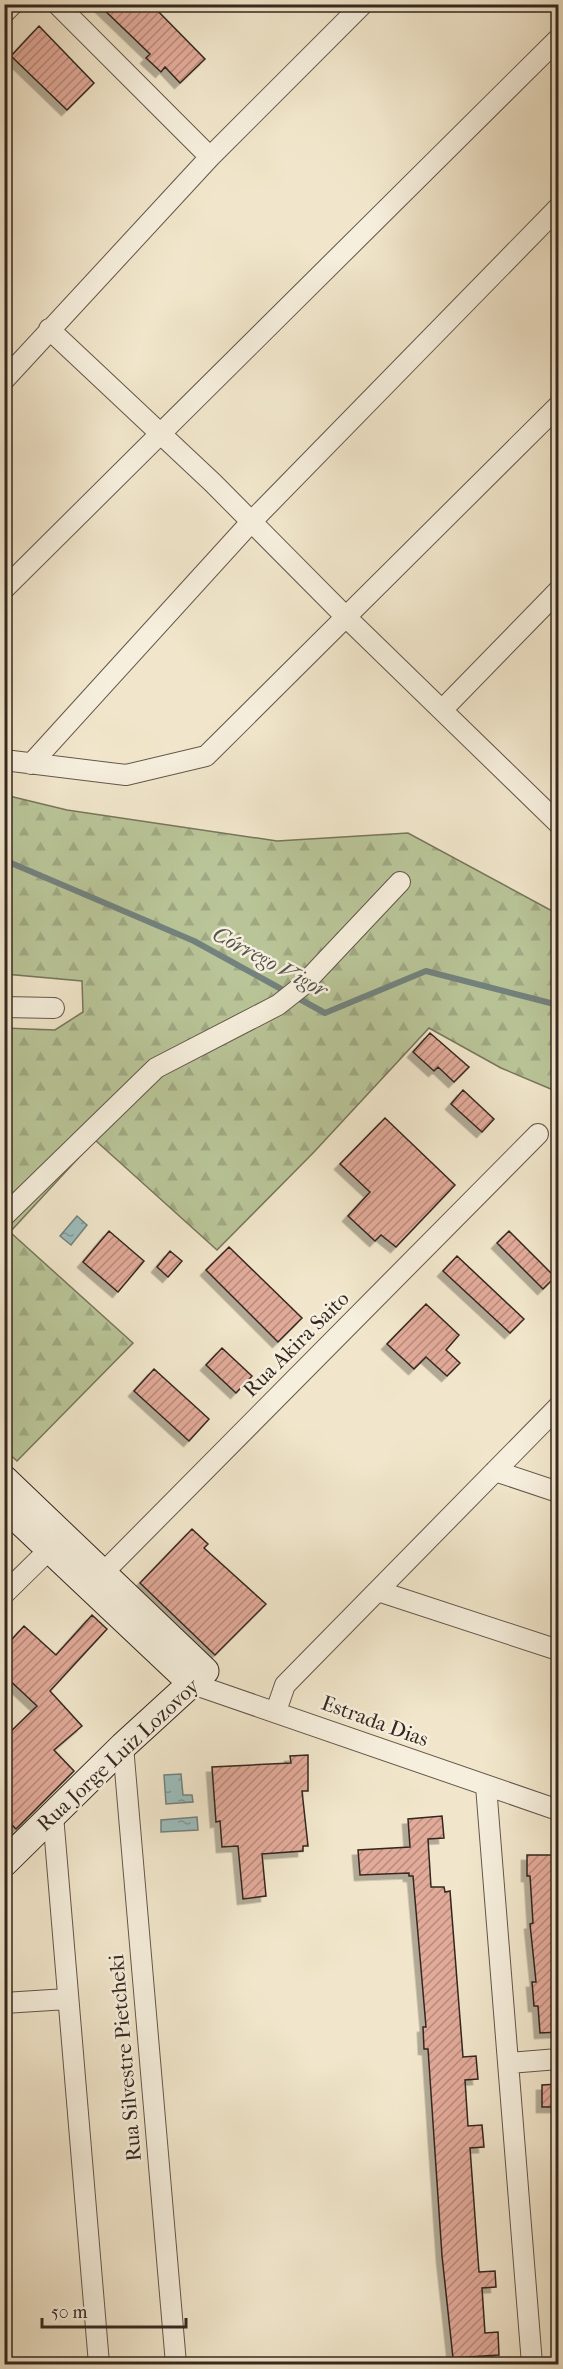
<svg xmlns="http://www.w3.org/2000/svg" width="563" height="2369" viewBox="0 0 563 2369" font-family="'IM FELL French Canon',serif">
<style>
.forest{fill:url(#forest-firs);stroke:#77765c;stroke-width:1.5}
.water{fill:url(#water-ripples);stroke:#73827e;stroke-width:1.5}
.lines{fill:none;stroke-linecap:round;stroke-linejoin:round}
.stream{stroke:#73827e;stroke-width:6}
.building{fill:url(#building-hatch);stroke:#352720;stroke-width:1.5;filter:url(#shadow)}
.street-casing{stroke:#64574b;stroke-width:22}
.secondary-casing{stroke:#352720;stroke-width:29}
.street{stroke:#f6efdd;stroke-width:20}
.secondary{stroke:#f6efdd;stroke-width:27}
.labels{text-anchor:middle;dominant-baseline:central;stroke-width:5;stroke-linejoin:round;paint-order:stroke}
.street-label{font-size:21px;fill:#352720;stroke:#f6efdd}
.water-label{font-size:22px;font-style:italic;fill:#54544f;stroke:#f6efdd}
</style>
<defs>
<pattern id="forest-firs" width="22" height="20" patternUnits="userSpaceOnUse" patternTransform="scale(1.5)"><rect width="22" height="20" fill="#b9c598"/><path d="M5 1l3.5 6h-7zM16 11l3.5 6h-7z" fill="#a0a983"/></pattern>
<pattern id="water-ripples" width="26" height="14" patternUnits="userSpaceOnUse" patternTransform="scale(1.5)"><rect width="26" height="14" fill="#9cbebd"/><path d="M2 4q2-2 4 0t4 0M15 11q2-2 4 0t4 0" fill="none" stroke="#809a99"/></pattern>
<pattern id="building-hatch" width="6" height="6" patternUnits="userSpaceOnUse" patternTransform="scale(1.5)"><rect width="6" height="6" fill="#e2aa99"/><path d="M-1 1l2-2M0 6l6-6M5 7l2-2" fill="none" stroke="#b88a7c"/></pattern>
<filter id="shadow"><feDropShadow dx="-5.5" dy="5.5" stdDeviation="0" flood-color="#0004"/></filter>
</defs>
<rect width="100%" height="100%" fill="#f1e6cb"/>
<filter id="stains"><feTurbulence type="fractalNoise" baseFrequency=".00333" numOctaves="4"/><feColorMatrix values="0 0 0 0 .2 0 0 0 0 .09 0 0 0 0 .02 0 0 0 .5 -.17"/></filter>
<radialGradient id="worn" r=".72"><stop offset=".6" stop-color="#630" stop-opacity="0"/><stop offset="1" stop-color="#630" stop-opacity=".3"/></radialGradient>
<path class="forest" d="M5 795 67 810 277 841 408 833 554 912 558 908V1092L501 1068 429 1028 314 1152 217 1250 95 1140 10 1232 133 1343 17 1461 4 1449 5 1028 55 1030 83 1012 82 981 5 974Z"/>
<path class="water" d="M77 1216 87 1225 71 1245 60 1236Z
M181 1774 183 1795H192L193 1802 166 1804 164 1775Z
M197 1817 198 1830 161 1832V1820Z"/>
<g class="lines">
<path class="stream" d="M4 860 194 941 325 1013 426 971 558 1005"/>
</g>
<path class="building" d="M98 4H151L205 59 180 83 165 67 161 72 146 58 150 54Z
M39 26 94 83 67 110 11 56Z
M430 1033 469 1067 454 1082 438 1067 434 1071 413 1052Z
M463 1090 494 1119 482 1132 451 1104Z
M385 1118 455 1185 396 1247 381 1235 375 1241 348 1216 370 1192 340 1164Z
M109 1231 144 1261 118 1292 83 1262Z
M509 1231 555 1277 543 1289 497 1243Z
M229 1247 302 1318 278 1342 206 1270Z
M170 1251 182 1261 168 1277 157 1267Z
M457 1256 524 1319 510 1333 443 1271Z
M426 1304 459 1335 446 1350 460 1363 447 1376 426 1357 414 1369 387 1344Z
M222 1348 252 1376 236 1393 206 1365Z
M154 1369 209 1419 189 1441 134 1391Z
M192 1529 208 1544 204 1548 266 1604 215 1655 140 1583Z
M92 1615 107 1629 50 1691 82 1726 54 1750 74 1771 16 1829 4 1817V1738L37 1706 4 1675V1648L24 1626 56 1655Z
M308 1755V1791H302L308 1846H303V1851L262 1854 266 1896 243 1899 238 1846 222 1847 220 1821 216 1822 212 1767 291 1763 290 1756Z
M442 1816 444 1838 428 1839 431 1887H444L445 1892 450 1891 463 2057 476 2056 478 2079 465 2080 468 2126 482 2125 484 2147 470 2148 479 2272 495 2271 496 2287 482 2288 485 2333 498 2332 499 2355 453 2358 442 2256 428 2049H424L423 2027H426L413 1876H409V1873L360 1875 358 1850 410 1847 408 1819Z
M527 1855H558V2032L540 2033 538 2006H534L532 1982H536L530 1924 533 1923 530 1876H527Z
M558 2084V2107H542V2085Z"/>
<g class="lines">
<g class="street-casing">
<path id="street" d="M57 4 210 157
M4 13 13 4
M49 329 213 483 347 618 558 823
M4 380 210 157 363 4
M4 589 558 39
M442 710 558 591
M4 760 126 775 206 756 558 406
M31 764 252 521 558 208
M4 1007 54 1008
M4 1216 156 1068 278 1005 302 986 400 882
M495 1471 558 1492
M95 1581 538 1134
M378 1591 558 1650
M4 1594 58 1541
M193 1684 558 1810
M276 1711 285 1685 558 1407
M123 1746 176 2364
M486 1786 532 2364
M53 1815 99 2364
M4 2003 67 1999
M509 2063 558 2059"/>
</g>
<g class="secondary-casing">
<path id="secondary" d="M4 1479 205 1671 123 1746 4 1863
M4 1506 184 1676"/>
</g>
<use href="#street" class="street"/>
<use href="#secondary" class="secondary"/>
</g>
<g class="labels">
<g class="street-label">
<text transform="translate(296 1344) rotate(-45)">Rua Akira Saito</text>
<text transform="translate(375 1721) rotate(20)">Estrada Dias</text>
<text transform="translate(118 1755) rotate(-43)">Rua Jorge Luiz Lozovoy</text>
<text transform="translate(125 2058) rotate(-95)">Rua Silvestre Pietcheki</text>
</g>
<g class="water-label">
<text transform="translate(270 962) rotate(28)">Córrego Vigor</text>
</g>
</g>
<rect width="563" height="2369" fill="none" stroke="#f1e6cb" stroke-width="24"/>
<rect x="6" y="6" width="551" height="2357" fill="none" stroke="#352720" stroke-width="3"/>
<rect x="12" y="12" width="539" height="2345" fill="none" stroke="#352720" stroke-width="1.5"/>
<path d="M42 2318v9h144v-9" fill="none" stroke="#352720" stroke-width="3"/>
<text x="51" y="2318" font-size="18" fill="#352720" stroke="#f6efdd" stroke-width="4.5" paint-order="stroke">50 m</text>
<rect width="100%" height="100%" filter="url(#stains)"/>
<rect width="100%" height="100%" fill="url(#worn)"/>
</svg>
